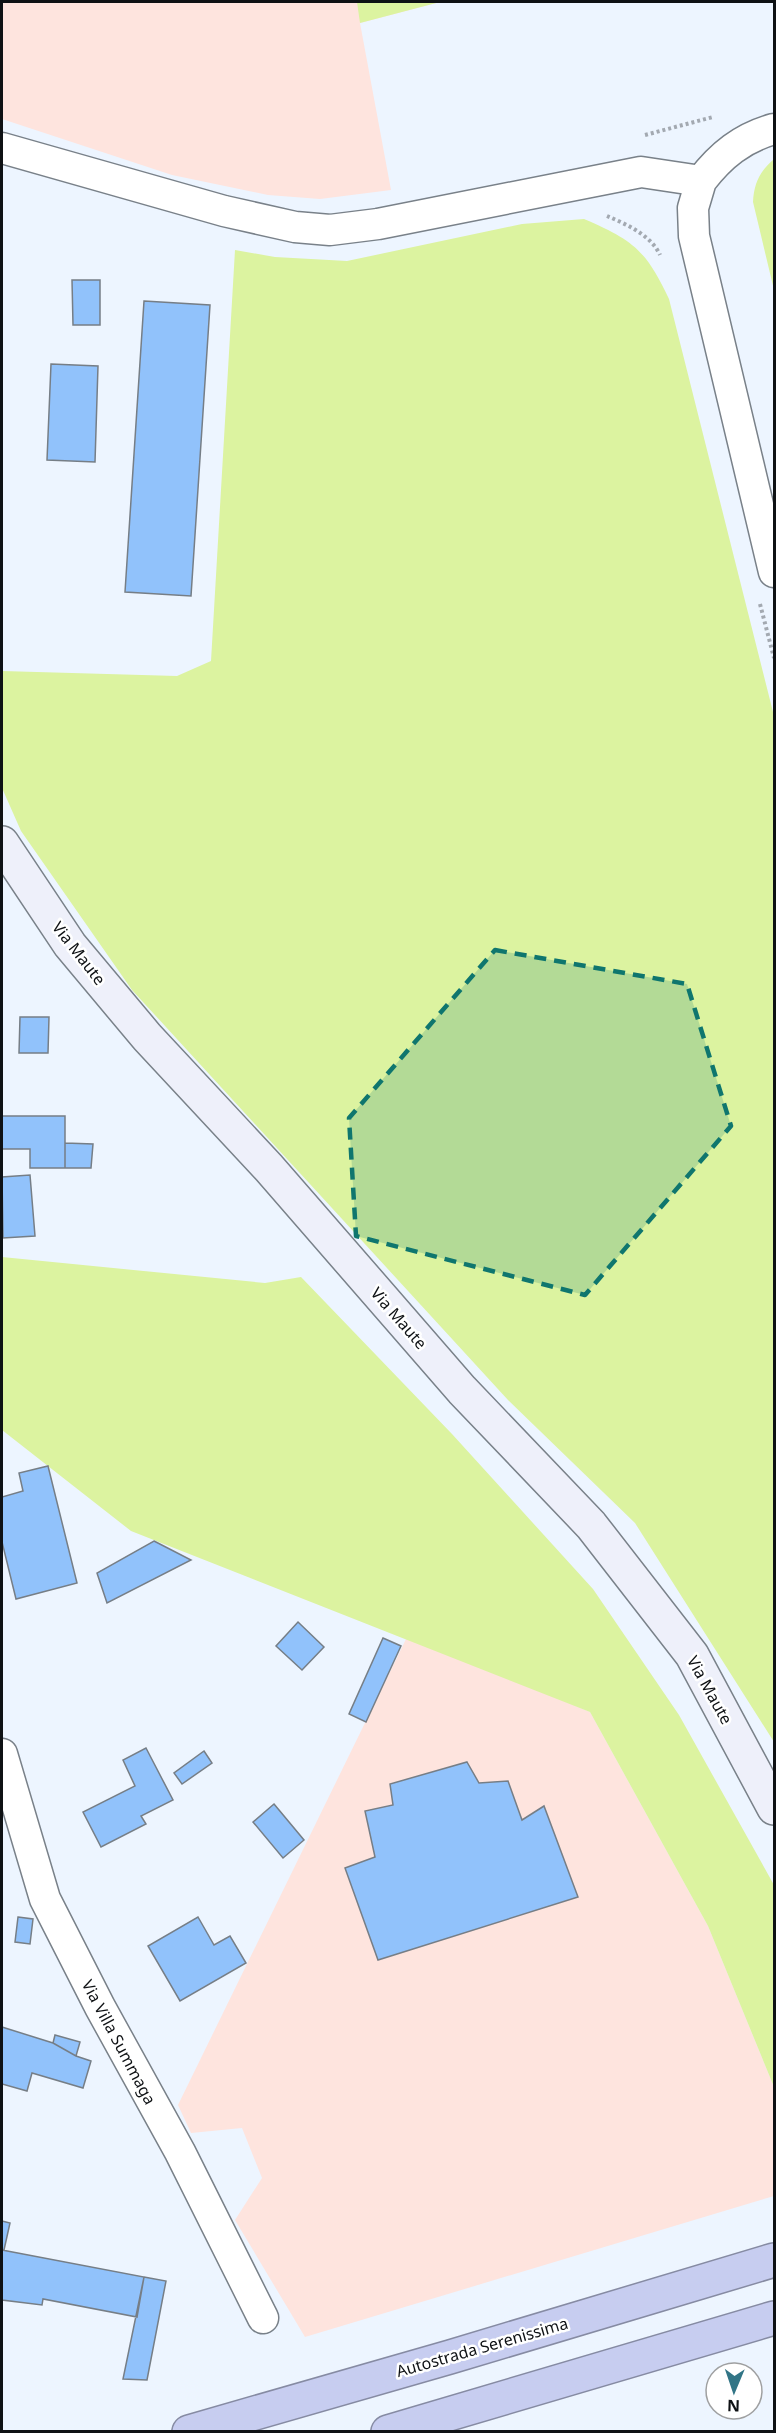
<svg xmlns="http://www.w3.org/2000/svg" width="776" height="2433" viewBox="0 0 776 2433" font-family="'Noto Sans',sans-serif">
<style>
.industrial{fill:#fee4de}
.green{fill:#dcf3a0}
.building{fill:#91c2fb;stroke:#767e86;stroke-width:1.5}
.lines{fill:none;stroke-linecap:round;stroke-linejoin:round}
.street-casing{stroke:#798189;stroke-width:33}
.secondary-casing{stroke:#798189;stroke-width:36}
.highway-casing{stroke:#868ba3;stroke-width:36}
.path{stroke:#a3a9b1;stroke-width:4;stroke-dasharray:3 3;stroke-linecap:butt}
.street{stroke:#fff;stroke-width:30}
.secondary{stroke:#eef0fa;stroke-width:33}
.highway{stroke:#c7cdf0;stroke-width:33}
.marked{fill:#0f766e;fill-opacity:0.2;stroke:#0f766e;stroke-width:4.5;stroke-dasharray:12 8;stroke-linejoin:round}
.labels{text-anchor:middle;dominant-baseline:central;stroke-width:5;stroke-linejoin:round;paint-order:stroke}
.street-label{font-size:16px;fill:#0e1114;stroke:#fff}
</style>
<rect width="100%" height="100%" fill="#edf5ff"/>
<path class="industrial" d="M2 2H440L360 23 391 190 320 199 268 195 172 175 2 119Z
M408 1635 590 1712 708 1926 774 2087V2196L305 2337 235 2220 262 2178 242 2128 191 2133 178 2105Z"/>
<path class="green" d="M357 2H440L360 23Z
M774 159V290L753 202C754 183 760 171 774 159Z
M584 219C633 240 646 250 669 299L774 716V1742L635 1523 508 1400 132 990 21 831 2 788V671L177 676 211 661 235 250 275 257 347 261 522 224Z
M2 1257 265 1283 301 1277 452 1434 593 1589 679 1715 774 1885V2087L708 1926 590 1712 131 1531 2 1430Z"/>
<path class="building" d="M72 280H100V325H73Z
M144 301 210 305 191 596 125 592Z
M51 364 98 366 95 462 47 460Z
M20 1017H49L48 1053H19Z
M2 1116H65V1168H30V1149H2Z
M65 1143 93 1144 91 1168H65Z
M30 1175 35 1236 3 1238 2 1177Z
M48 1466 77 1583 16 1599 2 1542V1497L23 1491 19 1473Z
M154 1541 191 1560 107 1603 97 1573Z
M298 1622 324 1647 302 1670 276 1646Z
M383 1638 401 1646 366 1722 349 1714Z
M146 1748 173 1800 141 1816 146 1824 101 1847 83 1812 135 1786 123 1760Z
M204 1751 212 1763 182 1784 174 1773Z
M467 1762 479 1783 508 1781 522 1820 544 1806 578 1897 378 1960 345 1868 375 1857 365 1811 393 1805 390 1784Z
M274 1804 304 1840 283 1858 253 1822Z
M18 1917 33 1919 30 1944 15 1942Z
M198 1917 214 1945 230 1936 246 1963 180 2001 148 1946Z
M2 2027 53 2043 76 2056 91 2061 83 2088 32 2073 27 2091 2 2084Z
M55 2035 80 2042 76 2056 53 2043Z
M2 2221 10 2223 4 2250H2Z
M2 2250 144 2277 137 2317 43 2299 42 2305 2 2300Z
M144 2277 166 2281 147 2380 123 2379Z"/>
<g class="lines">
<g class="street-casing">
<path id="street" d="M2 148 224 211 295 227 330 230 378 224 641 172 701 181C721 155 742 138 774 129
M701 181 693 208 694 236 774 572
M2 1754 45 1899 100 2007 180 2152 263 2318"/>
</g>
<g class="secondary-casing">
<path id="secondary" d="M2 843 70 945 147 1037 269 1168 462 1390 591 1525 692 1655 774 1808"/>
</g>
<g class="highway-casing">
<path id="highway" d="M189 2432 450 2357 774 2260
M388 2432 774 2318"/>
</g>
<path class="path" d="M645 135 713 117
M607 216C626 224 651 235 660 255
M760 604 774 658"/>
<use href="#street" class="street"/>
<use href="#secondary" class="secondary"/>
<use href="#highway" class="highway"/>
</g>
<path class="marked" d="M495 950 687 984 731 1126 585 1295 356 1236 349 1118Z"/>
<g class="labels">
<g class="street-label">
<text transform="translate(79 953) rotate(52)">Via Maute</text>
<text transform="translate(399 1318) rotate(49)">Via Maute</text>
<text transform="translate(710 1690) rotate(61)">Via Maute</text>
<text transform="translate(119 2042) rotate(62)">Via Villa Summaga</text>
<text transform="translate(482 2347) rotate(-16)">Autostrada Serenissima</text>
</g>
</g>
<rect width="776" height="2433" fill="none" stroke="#0e1114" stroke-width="6"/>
<g transform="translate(734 2391) rotate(182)"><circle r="28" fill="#ffffff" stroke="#9fa0a1" stroke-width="1.5"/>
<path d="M0-4.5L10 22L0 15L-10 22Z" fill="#327586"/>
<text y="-9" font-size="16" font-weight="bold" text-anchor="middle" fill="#0e1114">N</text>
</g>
</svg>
